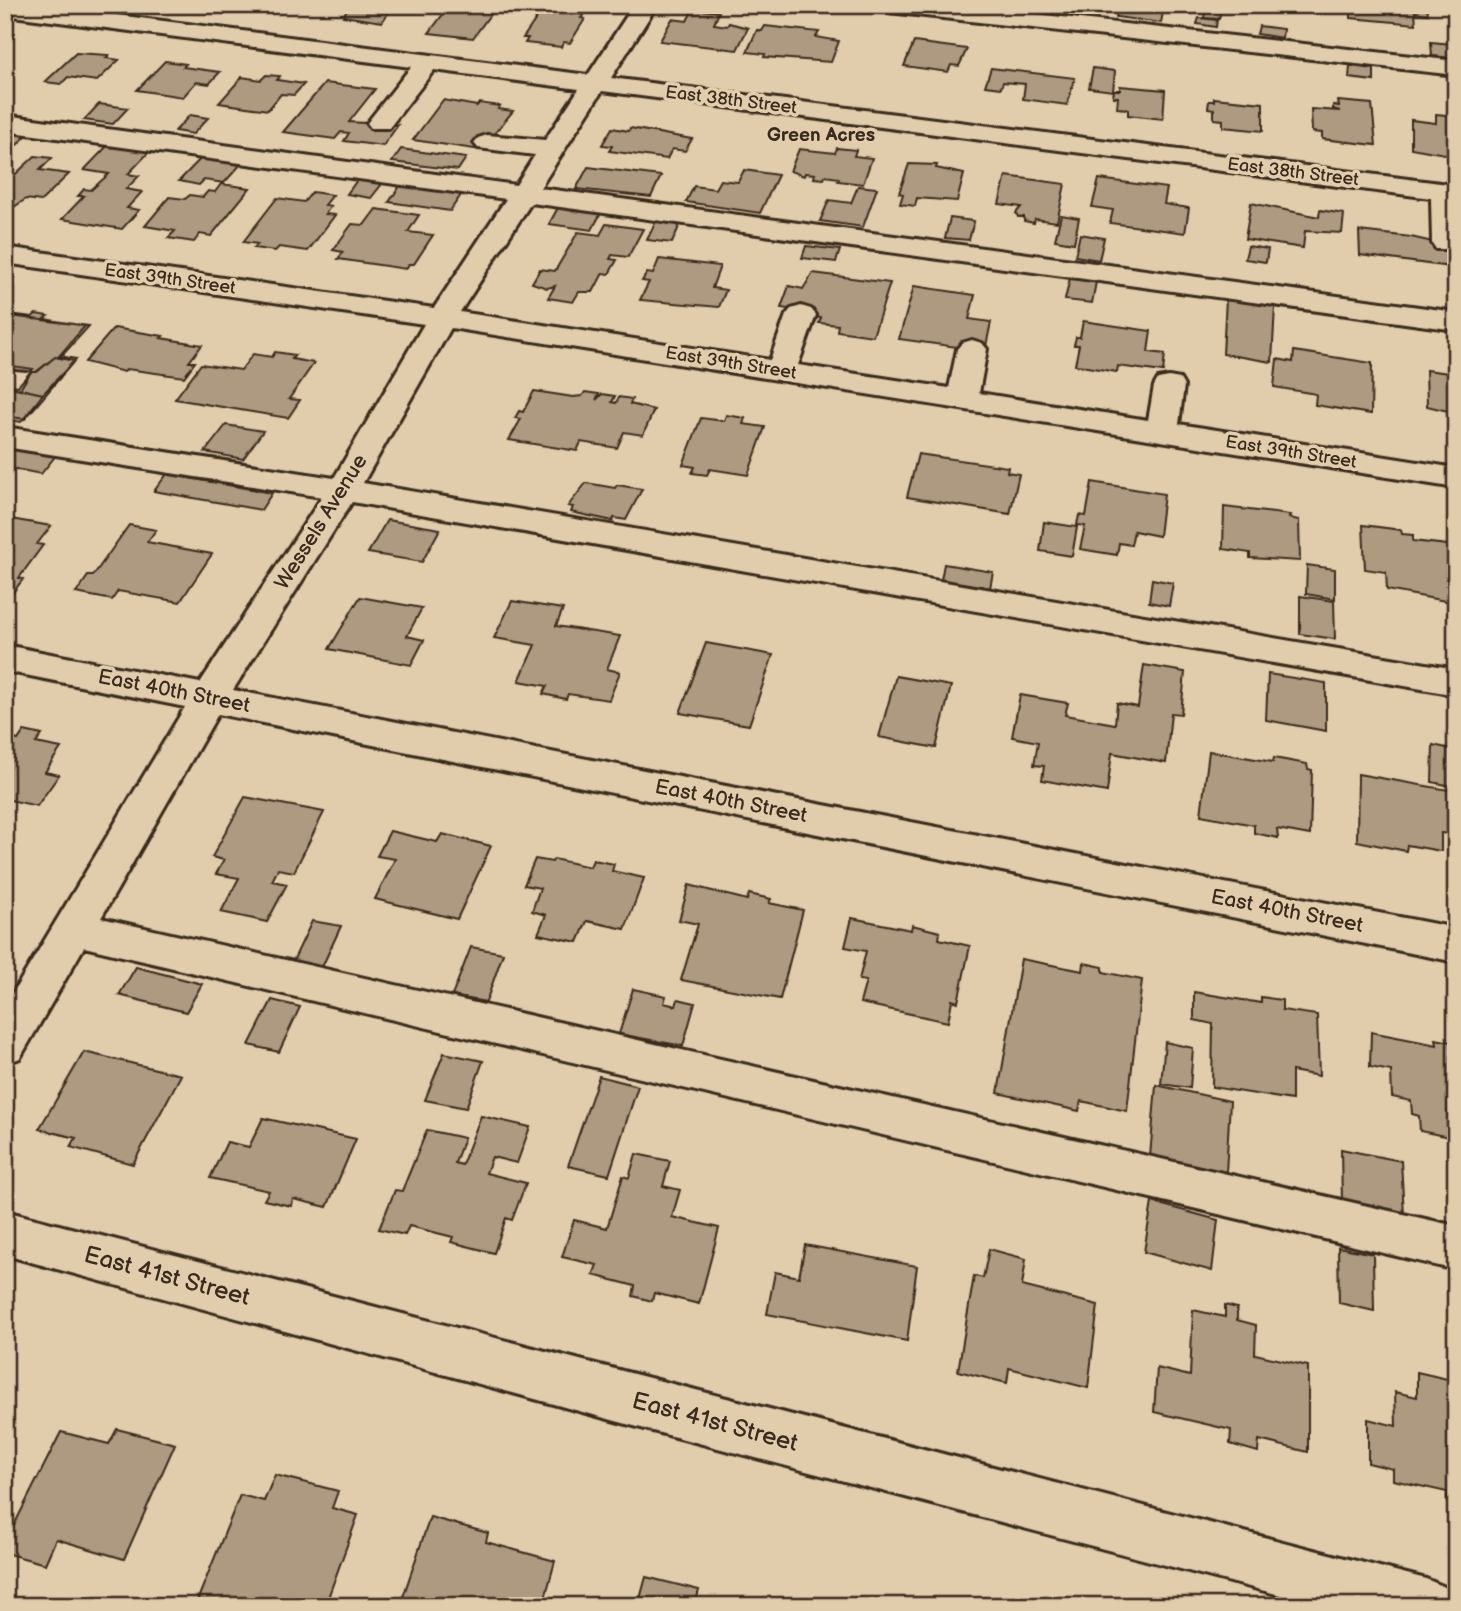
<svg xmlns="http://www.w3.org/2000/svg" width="1461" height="1611" viewBox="0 0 1461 1611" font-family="'Balsamiq Sans',sans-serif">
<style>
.building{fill:#ae9a80;stroke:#3b2a1e;stroke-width:2}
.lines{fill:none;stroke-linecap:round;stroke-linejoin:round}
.minor-casing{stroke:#3b2a1e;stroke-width:6}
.minor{fill:#e1cdab;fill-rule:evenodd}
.labels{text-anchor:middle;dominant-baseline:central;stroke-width:7;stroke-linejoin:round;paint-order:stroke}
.far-street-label{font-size:18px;fill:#3b2a1e;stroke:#e1cdab}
.far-neighbourhood-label{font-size:19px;font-weight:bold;fill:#3b2a1e;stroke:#e1cdab}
.street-label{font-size:21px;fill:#3b2a1e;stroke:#e1cdab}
.near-street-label{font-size:24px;fill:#3b2a1e;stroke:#e1cdab}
</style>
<rect width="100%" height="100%" fill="#e1cdab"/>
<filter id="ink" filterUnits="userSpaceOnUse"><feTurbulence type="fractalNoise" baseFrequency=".0143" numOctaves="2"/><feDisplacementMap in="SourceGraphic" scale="14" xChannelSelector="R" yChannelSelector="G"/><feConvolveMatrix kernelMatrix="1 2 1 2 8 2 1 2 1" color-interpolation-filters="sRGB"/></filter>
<g filter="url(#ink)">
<path class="building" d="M350 5H394L382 22 343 16Z
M450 5H486L485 8 494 9 473 38 429 33Z
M1206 5 1222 6 1219 19 1204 18Z
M1372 5H1427L1428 14 1415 12 1416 24 1351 18V7L1372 9Z
M1119 7 1163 12 1161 23 1116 17Z
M693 9 719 12 714 24 727 26 729 23 748 28 737 50 660 41 672 19 687 21Z
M542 10 584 14 581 18 585 19 570 43 564 42 561 47 525 43 528 38H523Z
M1199 18 1217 20 1216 27 1197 24Z
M765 26 819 32 816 37 839 41 831 62 764 57 765 54 747 52 757 30 762 31Z
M1259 26 1283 29 1282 38 1257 34Z
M914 42 967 49 959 66 951 65 948 72 904 66Z
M1431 42 1452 44 1453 58 1432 56Z
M76 53 109 55 106 58 119 60 97 81 68 77 61 84 45 82Z
M165 61 186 64 183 67 220 72 209 84 196 82 183 97 137 90Z
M1350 66 1374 69V81L1349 78Z
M991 68 1075 78 1067 105 1023 99 1025 84 1003 82 1001 88 985 86Z
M1093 68 1115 71 1113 91 1089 88Z
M266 75 280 76 277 80 304 84 294 95 281 94 268 110 219 103 242 77 261 80Z
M325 83 375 89 349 122 398 125 383 146 344 141 349 133 341 132 335 139 283 132Z
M1120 86 1165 90 1163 119 1128 115V109L1117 108 1118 97H1113L1114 90H1120Z
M1214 98 1263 103V131L1223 127V120L1214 119V109L1208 108 1209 101H1214Z
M443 100 477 106 479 103 500 106 498 109 513 111 481 150 413 140Z
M1338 101 1372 104 1376 145 1322 139V133L1312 132 1311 109 1340 111 1333 109V105L1339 106Z
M99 104 128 108 113 124 84 120Z
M1436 114 1456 116V156L1411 148V120L1436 123Z
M190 115 208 118 193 134 175 131Z
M612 128 629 131 630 128 692 139 685 151 672 149 667 159 609 151 612 146 602 145Z
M13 134 26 136 17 145 5 143Z
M110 143 152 149 128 174 139 176 126 189 142 192 127 208 139 210 122 229 62 219 84 196H78L84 189 91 190 109 174 84 170Z
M837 148 856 150 854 156 872 158 863 184 838 181 839 178 825 176 824 179 814 178 815 174 805 173 804 176 790 171 799 149 835 153Z
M401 149 466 158 458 170 392 162Z
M205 154 242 163 224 183 204 180 199 185 179 181Z
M35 156 52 158 40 170 69 174 41 201 26 199 14 207 5 205 12 196 5 195V184Z
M909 164 937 165 936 168 964 174 957 201 917 198 915 206 900 204 903 194 899 193Z
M588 167 661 176 651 197 576 189Z
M744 170 778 175 760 213 686 202 694 186 715 189 720 180 738 182Z
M360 176 385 180 371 198 347 194Z
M1006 176 1065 184 1057 222 1035 219 1034 223 1024 221V217H1018L1016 213 1021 207 999 204Z
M1099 179 1167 188 1164 204 1189 208 1185 233 1110 223 1113 210 1092 207Z
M402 183 463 192 450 211 389 202Z
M221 184 250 188 211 236 200 234 194 242 168 238 175 231 145 226 169 197 185 199 190 195 203 197 208 191 215 192Z
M858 186 877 188 863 227 820 221 829 200 851 203Z
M312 192 333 195 325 205 331 206 325 214 335 215 308 251 279 247 275 251 254 248 258 244 243 242 277 198 304 202Z
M1251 203 1319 217 1320 210 1344 214 1342 233 1305 231 1303 248 1245 239Z
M560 204 603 209 592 230 549 224Z
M376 209 419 215 408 232 433 235 414 264H409L406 269 338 259 343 252 333 250 352 224 364 225Z
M1061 215 1079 218 1074 243 1055 240Z
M950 218 974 221 969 240 945 238Z
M657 219 681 222 672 243 647 240Z
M606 224 643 229 628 257 612 255 610 259 617 260 609 274 603 273 593 292H579L573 302 548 298 555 286 547 288 532 283 540 269 555 271 578 232 600 235Z
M1359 231 1411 237 1450 246 1451 267 1360 255Z
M1080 234 1104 238 1099 260 1075 256Z
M806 246 840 250 836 262 802 258Z
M1248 246 1268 249 1266 262 1245 259Z
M659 259 720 266 712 288 726 290 719 307 640 300 649 282 642 281 647 273 653 274Z
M813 273 890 283 873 336 837 331 838 325 819 323 821 318 794 314 796 310 781 308 789 286 803 289Z
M1070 278 1096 282 1092 303 1065 300Z
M914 286 975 295 969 319 991 322 985 351 899 339Z
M1226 299 1275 306 1272 362 1223 354Z
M10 314 32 317 36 314 48 316 44 319 85 326 59 356 76 359 25 419 5 416V391L11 385 18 386 33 369 5 365V320Z
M10 316 89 326 60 358 55 357 36 372 5 369V322Z
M1083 321 1151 331 1148 352 1165 354 1163 372 1118 366 1117 372 1075 365 1079 345H1074L1076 337H1080Z
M114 328 163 336 161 338 202 345 189 362H195L184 377 127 369 124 372 85 362Z
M1294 351 1372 363 1371 414 1315 405 1316 394 1274 387 1277 359 1293 362Z
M275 352 295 355 292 359 314 363 289 399 300 400 288 418 175 399 201 364 241 370 253 354 272 357Z
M55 357 74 361 43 394 20 389 31 372H37Z
M1426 370 1456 374V413L1427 406Z
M11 387 43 394 21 422 5 419V394Z
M534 391 573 397 582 396 585 392 599 394 596 400 602 394 615 396 612 402 616 403 619 397 632 399 630 404 654 410 643 435 624 432 617 448 581 442 577 451 509 440 521 419 515 418 519 411 523 412Z
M726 415 745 418 743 424 765 427 748 475 710 469 707 475 692 473 695 467 683 465 701 418 724 421Z
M226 425 263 431 243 459 205 452Z
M5 444 57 454 41 474 5 467Z
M918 454 1008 467 1007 472 1019 474 1010 514 907 497Z
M167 474 272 493 261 510 154 491Z
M1092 482 1164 494 1159 536 1134 531 1131 545 1119 543 1117 555 1080 549 1085 526 1077 525 1079 515 1086 516Z
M586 483 615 488 617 485 642 489 626 520 614 518 613 521 571 512 573 507 568 506Z
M1224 507 1290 515 1289 518 1299 520 1300 561 1250 558V553L1223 549Z
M5 518 51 526 37 544 43 545 19 578 23 579 5 603V569L9 564H5Z
M387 520 440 529 422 562 368 553Z
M1044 522 1077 527 1072 556 1040 551Z
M129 525 156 530 147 542 212 554 180 602 118 591 112 600 76 593 88 576H93Z
M1363 525 1401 530 1402 534 1413 535V541L1456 546V603L1387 590 1386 572 1365 569Z
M944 564 993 572 990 588 941 580Z
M1307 565 1335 569V599L1306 594Z
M1152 579 1173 583 1169 606 1149 602Z
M1300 596 1334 601 1335 639 1300 634Z
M360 597 422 608 407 636 424 640 411 665 329 649Z
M512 601 563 609 556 626 620 636 607 669 620 672 609 700 568 694 566 699 543 694 547 686 519 681 535 645 494 638Z
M706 643 773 655 749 725 680 713Z
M1144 665 1185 672 1181 714 1171 713 1166 763 1112 753 1107 792 1042 780 1044 766 1034 765 1038 742 1012 737 1020 695 1068 703 1065 715 1115 724 1117 703 1138 707Z
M1268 674 1326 683V731L1266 720Z
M896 676 951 686 936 748 879 737Z
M24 731 42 735 36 743 61 748 45 772 59 775 37 806 5 799V737L18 740Z
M1433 745 1456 750V787L1432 782Z
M1209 751 1273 762 1274 758 1307 764 1308 769 1312 770 1310 835 1277 829 1278 838 1254 833V825L1201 815Z
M1358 774 1449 790 1451 834 1441 833V851L1407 845 1406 851 1357 841Z
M245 797 324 812 294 872 278 869 272 881 287 884 267 922 221 912 239 878 216 874 224 860 212 857Z
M390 831 437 842 442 834 491 846 457 919 375 899 395 859 377 856Z
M535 859 552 862 554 859 590 867 593 860 614 864 612 871 644 878 625 929 587 921 578 942 538 934 546 915 532 911 540 888 524 885Z
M689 885 747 900 749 894 771 899 769 903 803 910 780 999 681 980 698 924 679 920Z
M852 918 911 930 912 925 940 932 939 939 970 946 958 1002 952 1000 948 1022 860 1003 866 981 859 980 866 951 845 947Z
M312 921 341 926 322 967 293 961Z
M471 947 503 953 486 1002 452 996Z
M1021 959 1083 971 1084 963 1103 967V972L1142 980 1127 1111 1081 1101 1079 1111 998 1093Z
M136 967 202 984 186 1012 119 995Z
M633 989 666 996 664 1003 676 1006 678 999 695 1003 683 1046 619 1034Z
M1194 992 1261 1003V997L1282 1000V1010L1317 1015 1319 1076 1292 1071V1100L1212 1087 1213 1024 1194 1020Z
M272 1000 300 1007 279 1052 249 1045Z
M1371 1032 1437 1045 1436 1039 1456 1043V1112L1448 1110 1449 1137 1420 1131 1419 1116 1412 1114 1411 1101 1392 1097 1391 1071 1370 1067Z
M1165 1042 1193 1048 1190 1088 1161 1084Z
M84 1052 181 1075 133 1164 70 1147 76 1138 39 1129Z
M444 1053 483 1061 466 1108 425 1100Z
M599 1076 638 1086 609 1175 568 1166Z
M1156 1085 1230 1101 1226 1173 1150 1157Z
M481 1116 530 1127 517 1163 492 1157 486 1173 526 1183 512 1220 506 1218 494 1253 451 1242 453 1237 409 1226 405 1235 379 1229 395 1190 402 1191 427 1130 464 1138 455 1163 462 1165Z
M263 1118 356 1139 327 1207 293 1199 291 1206 264 1200 269 1191 210 1178 227 1142 249 1147Z
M1341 1149 1401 1161 1404 1215 1342 1203Z
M636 1154 670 1161 663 1186 680 1190 672 1217 719 1228 699 1304 654 1293 652 1301 633 1296 635 1286 593 1275 597 1265 562 1257 574 1220 607 1228 623 1176 629 1178Z
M1152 1202 1218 1220 1212 1271 1144 1252Z
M805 1245 917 1266 907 1341 767 1314 775 1272 799 1277Z
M1338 1247 1373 1254 1374 1311 1339 1303Z
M989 1249 1026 1259 1022 1286 1098 1305 1088 1388 1009 1368 1007 1383 958 1371 974 1276 983 1278Z
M1225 1305 1237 1308V1320L1256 1325 1255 1354 1308 1366V1452L1259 1440 1258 1452 1230 1444 1231 1430 1154 1412 1157 1368 1190 1376 1193 1310 1225 1317Z
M1417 1372 1456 1381V1504L1447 1502V1492L1393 1480V1469L1368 1463V1419L1396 1426 1395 1392 1417 1397Z
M117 1429 175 1444 124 1559 56 1539 45 1564 5 1553V1543L61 1432 109 1444Z
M275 1475 338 1491 332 1508 358 1515 325 1606H195L240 1495 264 1501Z
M430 1517 488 1533 486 1542 555 1561 543 1606H400Z
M646 1577 699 1590 695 1606H638Z"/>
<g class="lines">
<g class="minor-casing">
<path id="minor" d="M5 5H38L588 75 634 5H657L611 78 1456 185V249H1436L1432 243 1431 198 602 91 540 188 1456 312V330L531 203 460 312 770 360 786 315 791 309 801 306 811 309 816 315 798 365 949 388 957 349 962 343 972 340 982 343 987 349 979 393 1148 420 1154 386 1158 379 1169 377 1180 379 1184 386 1179 424 1456 468V488L451 328 363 483 1456 669V695L352 502 233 690 1456 928V962L218 714 101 918 1456 1226V1270L84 947 20 1058 5 1064V1006L185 707 5 671V645L200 683 322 497 5 447V427L334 478 424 324 5 263V247L434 308 506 199 5 131V115L516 185 535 155 478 148 474 143 478 138 487 135 545 140 579 89 434 70 389 128H371L367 123 411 67 5 15Z
M878 5H954L1456 61V75L889 12Z
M5 1211 1426 1579 1445 1587 1453 1606H1322L645 1429 5 1255Z"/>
</g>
<use href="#minor" class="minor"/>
</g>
</g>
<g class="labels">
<g class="far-street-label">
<text transform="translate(731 100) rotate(7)">East 38th Street</text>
<text transform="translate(1293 172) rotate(7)">East 38th Street</text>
<text transform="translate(170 279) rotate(8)">East 39th Street</text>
<text transform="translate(731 363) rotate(9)">East 39th Street</text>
<text transform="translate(1291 452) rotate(9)">East 39th Street</text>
</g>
<g class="far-neighbourhood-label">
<text x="821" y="135">Green Acres</text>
</g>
<g class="street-label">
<text transform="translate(321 522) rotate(-58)">Wessels Avenue</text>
<text transform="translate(174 691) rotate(11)">East 40th Street</text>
<text transform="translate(731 801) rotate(11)">East 40th Street</text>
<text transform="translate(1287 911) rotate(11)">East 40th Street</text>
</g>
<g class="near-street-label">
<text transform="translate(167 1276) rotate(15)">East 41st Street</text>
<text transform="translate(715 1422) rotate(15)">East 41st Street</text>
</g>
</g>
<rect width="1461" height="1611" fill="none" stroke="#e1cdab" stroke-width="28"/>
<rect x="14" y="14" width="1433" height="1583" fill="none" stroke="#3b2a1e" stroke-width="2.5" filter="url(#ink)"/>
</svg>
